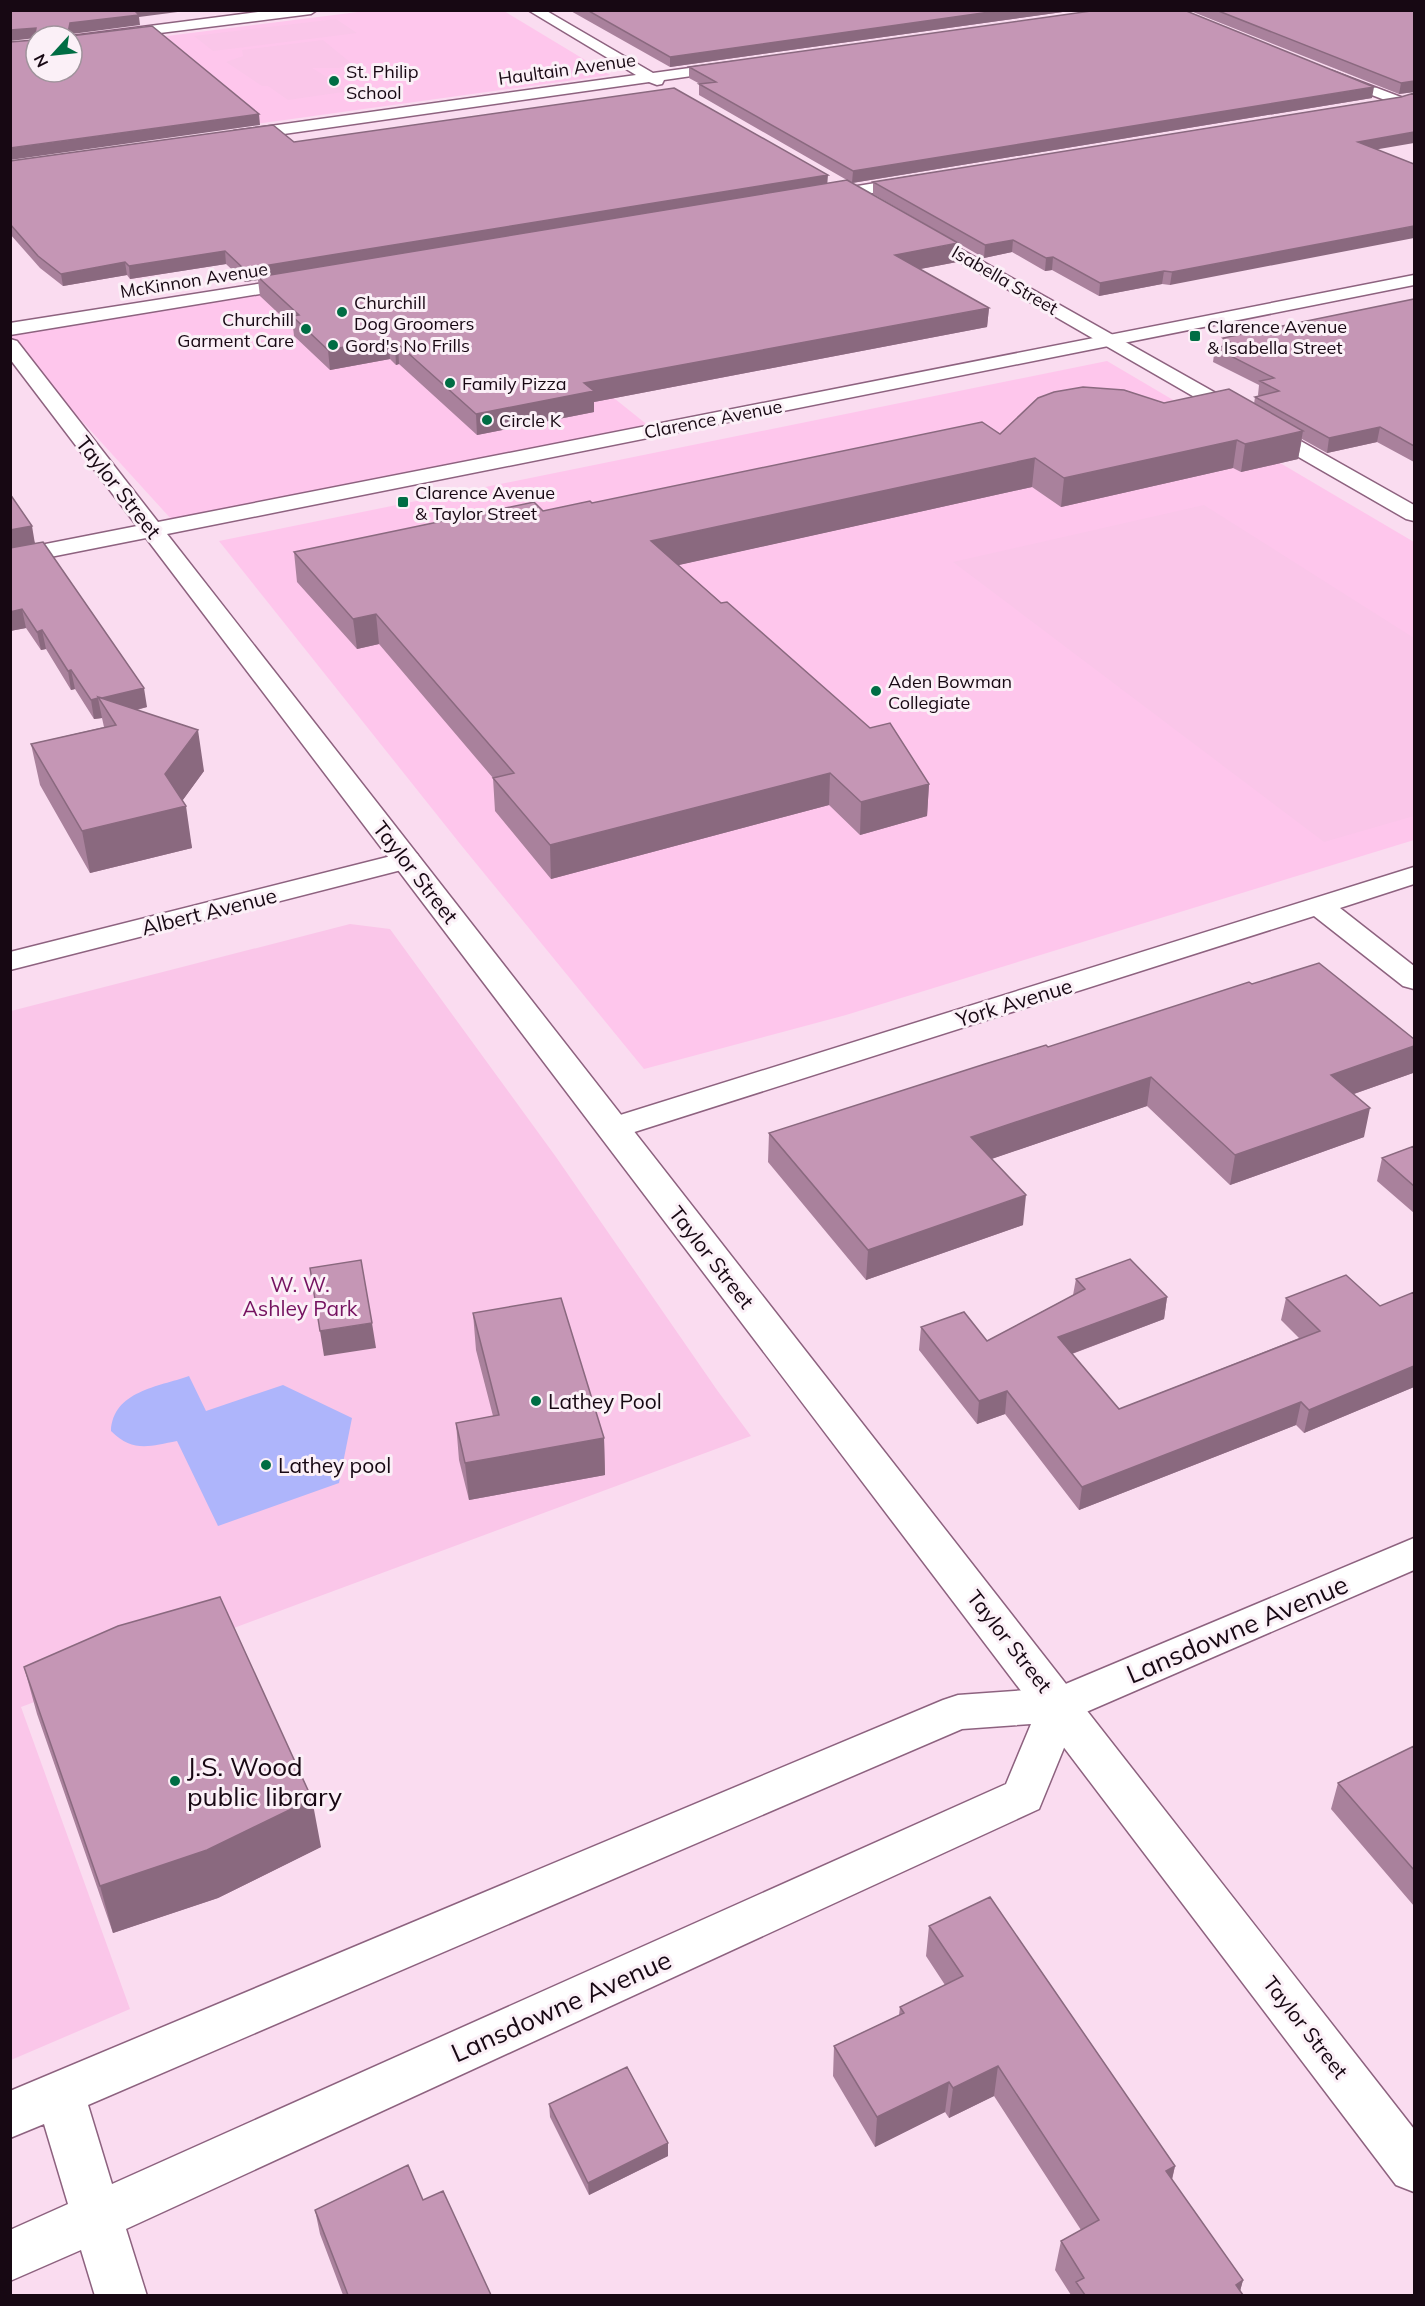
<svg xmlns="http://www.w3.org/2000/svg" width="1425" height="2306" viewBox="0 0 1425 2306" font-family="Mulish,sans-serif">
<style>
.built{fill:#fec6ec}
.green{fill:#fac6e9}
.water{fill:#aeb5fb}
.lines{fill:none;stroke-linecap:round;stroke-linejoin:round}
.minor-casing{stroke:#8d627f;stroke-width:3}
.major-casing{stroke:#8d627f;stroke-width:3}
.minor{fill:#fff;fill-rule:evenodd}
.major{fill:#fff;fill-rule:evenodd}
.wall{fill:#a9819c}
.shaded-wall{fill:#8a697f}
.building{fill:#c596b5;stroke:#8a697f;stroke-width:1.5;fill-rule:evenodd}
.poi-dot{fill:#006d44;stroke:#fbf0f7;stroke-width:2}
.labels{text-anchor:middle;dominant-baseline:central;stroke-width:6;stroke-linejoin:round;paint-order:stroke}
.far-street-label{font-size:18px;fill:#170813;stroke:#fbf0f7}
.far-poi-label{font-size:18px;fill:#170813;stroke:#fbf0f7;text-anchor:start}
.street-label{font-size:21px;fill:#170813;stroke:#fbf0f7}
.park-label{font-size:21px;fill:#751260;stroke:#fbf0f7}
.poi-label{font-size:21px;fill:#170813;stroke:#fbf0f7;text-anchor:start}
.near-street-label{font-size:26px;fill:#170813;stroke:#fbf0f7}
.near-poi-label{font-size:26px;fill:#170813;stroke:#fbf0f7;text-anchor:start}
</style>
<rect width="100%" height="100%" fill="#fadcf0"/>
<path class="built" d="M374 10 504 11 610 75 11 158 10 101 112 88 72 48Z
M418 263 544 342 655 431 172 520 11 343V329Z
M1107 361 1414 542V840L846 1015 644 1069 461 845 219 541Z"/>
<path class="green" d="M336 19 357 33 213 51 194 36Z
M323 40 351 63 339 68H312L350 91 288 100 268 86H262L226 62 243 56 242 50Z
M1204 505 1414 638V816L1324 842 953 562Z
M350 924 390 929 556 1157 717 1390 751 1436 21 1707 130 2009 11 2060V1011Z"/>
<path class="water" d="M189 1376 206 1411 283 1385 352 1418 339 1483 218 1526 177 1441C150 1446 133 1453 111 1431 113 1391 158 1387 189 1376Z"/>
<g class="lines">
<g class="minor-casing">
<path id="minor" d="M274 10H317L311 14 72 44V36Z
M528 10H545L653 73 733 62 740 66 733 70 664 80 662 84 657 85 649 82 234 141 226 136 234 131 636 75Z
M1332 71 1414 102V111L1327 78 1325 75 1327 72Z
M918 176 924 178 926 181 924 184 821 202 813 197 821 192Z
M918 225 1414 505V521L1406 519 912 234 909 230 912 226Z
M302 277 308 278 311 282 308 286 10 335V323Z
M407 852 417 854 421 860 417 866 10 970V952Z
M1414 867V884L1340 908 1414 966V989L1403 986 1314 916 625 1135 613 1138 601 1135 597 1128 601 1121Z
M1414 1538V1570L1077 1716 1039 1809 126 2229 147 2296H95L81 2250 10 2281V2230L68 2204 44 2124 10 2138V2091L943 1700 958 1695 1056 1688ZM1031 1724 1006 1784 112 2184 88 2105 962 1729Z"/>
</g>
<g class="major-casing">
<path id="major" d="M1414 275V285L167 534 1414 2129V2192L1396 2185 146 538 10 565V551L137 526 10 359V339L17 341 158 522Z"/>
</g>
<use href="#minor" class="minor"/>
<use href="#major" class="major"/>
</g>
<path class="wall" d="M569 10H1077L670 67Z
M1188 10H1414V92L1399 94Z
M689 67 1372 98 852 183 699 95V84H700L689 78Z
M1401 97 1377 150 1170 285 1162 284 1099 296 1052 270 1045 271 1012 252 984 258 873 194V182Z
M294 142 827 184 957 262 920 269 989 308 987 327 594 402V412L477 435 399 364 396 365 390 359 330 370 294 336 293 327 260 296 258 280 245 282 226 264 130 279 127 275 63 286 40 268 10 234V161Z
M1414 299V462L1377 442 1327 453 1302 439 1298 459 1241 472 1233 468 1061 507 1032 487 678 565 929 784 927 816 860 835 829 805 551 879 495 811 493 778 379 644 357 649 297 582 294 552 592 503 1000 434 1164 403 1254 404 1255 397 1259 396 1258 395 1259 385 1213 362 1215 348 1222 346 1223 338Z
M10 494 35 543 147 707 137 710 204 771 182 801 192 848 90 873 40 785 31 744 104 727 102 718 94 719 75 689 71 690 46 649 41 650 26 628 10 631Z
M1252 984 1414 1039V1068L1413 1073 1354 1094 1364 1137 1230 1185 1147 1106 991 1159 1023 1225 866 1280 768 1162 769 1133Z
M1414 1146V1213L1377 1181 1382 1158Z
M1076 1279 1167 1297 1164 1319 1072 1354 1119 1409 1299 1338 1281 1320 1286 1298 1380 1306 1414 1292V1387L1304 1433 1296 1425 1079 1510 1005 1414 977 1424 919 1350 921 1327 987 1341 1073 1295Z
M473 1313 604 1438 605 1475 469 1500 459 1460 456 1423 493 1416 476 1350Z
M24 1667 321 1847 218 1898 113 1933 37 1714Z
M1414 1746V1906L1331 1809 1338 1783Z
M929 1926 1175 2166 1172 2180 1243 2280 1240 2291 1243 2295H1071L1055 2270 1061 2241 1081 2230 994 2096 949 2118 945 2112 875 2147 833 2076 834 2046 899 2015 900 2007 945 1985 926 1956Z
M549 2104 668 2143V2156L589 2195 550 2117Z
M423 2200 491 2295H343L320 2234 315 2210Z"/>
<path class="shaded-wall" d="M131 10H193L139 17 140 25 72 34 71 36 68 33 70 23Z
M1004 10H1077L670 67V57Z
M36 28V38L10 41V30Z
M1414 81V92L1399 94 1401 83Z
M1374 87 1372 98 852 183 853 171Z
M259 114 260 125 10 160V148Z
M1414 132V143L1356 153 1358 142Z
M828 175 827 187 258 277V280L245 282 244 269Z
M1414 226V238L1170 285 1172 272Z
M1013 240 1012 252 984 258 985 245Z
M958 243 957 262 894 274 895 255Z
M225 251 226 264 130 279 129 266Z
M1053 257 1052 270 1045 271 1046 258Z
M125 262 127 275 63 286 61 274Z
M1164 271 1162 284 1099 296 1100 283Z
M989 308 987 327 594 402V412L477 435 476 414 584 383Z
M388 339 390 359 330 370 328 350Z
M398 344 399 364 396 365 395 345Z
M1380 427 1377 442 1327 453 1329 438Z
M1303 431 1298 459 1241 472 1245 444Z
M1237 440 1233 468 1061 507 1064 478Z
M1035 458 1032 487 652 571 651 541Z
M32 526 35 544 10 549V530Z
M22 609 26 628 10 631V612Z
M376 614 379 644 357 649 353 619Z
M42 630 46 649 41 650 37 632Z
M71 670 75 689 71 690 68 671Z
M144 688 147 707 110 716 99 698Z
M98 698 102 718 94 719 91 700Z
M198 730 204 771 177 808 186 806 192 848 90 873 82 831 165 774Z
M830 773 829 805 551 879 550 845Z
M929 784 927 816 860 835 861 802Z
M1414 1046V1068L1413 1073 1325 1104 1331 1075Z
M1151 1077 1147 1106 968 1167 971 1137Z
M1370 1108 1364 1137 1230 1185 1235 1155Z
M1026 1195 1023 1225 866 1280 868 1250Z
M1167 1297 1164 1319 1055 1360 1058 1337Z
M372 1323 376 1348 324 1356 320 1331Z
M1414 1366V1387L1304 1433 1309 1410Z
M1007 1391 1005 1414 977 1424 979 1401Z
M1301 1402 1296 1425 1079 1510 1082 1487Z
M604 1438 605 1475 469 1500 465 1463Z
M312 1799 321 1847 218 1898 113 1933 100 1886Z
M998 2066 994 2096 949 2118 953 2088Z
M949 2082 945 2112 875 2147 877 2117Z
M668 2143V2156L589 2195 588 2183Z
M1175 2166 1168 2195 1166 2171Z
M1243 2280 1239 2295 1236 2285Z"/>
<path class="building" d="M10 10H134L139 15 70 23 68 33 71 36 152 26 259 114 10 148V42L34 40 36 28 10 30ZM36 36H72V72H36Z
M587 10H1004L670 57Z
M1098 10H1184L1374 87 853 171 699 84 716 82 689 67Z
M1216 10H1414V81L1401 83Z
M674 88 828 175 244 269 225 251 129 266 125 262 61 274 38 256 10 224V161L273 125 294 142Z
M1414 93V132L1358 142 1414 164V226L1172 272 1164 271 1100 283 1053 257 1046 258 1013 240 985 245 873 182 1401 97Z
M847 180 958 243 895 255 989 308 584 383 594 391 476 414 398 344 395 345 388 339 328 350 292 316 299 315 258 277Z
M1414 299V446L1380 427 1329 438 1255 397 1279 391 1260 381 1274 378 1215 348 1233 344 1223 338Z
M1083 387 1124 390 1164 403 1229 389 1303 431 1245 444 1237 440 1064 478 1035 458 651 541 721 603 727 602 870 728 890 723 929 784 861 802 830 773 550 845 493 778 514 773 376 614 353 619 294 552 534 502 543 511 590 501 592 503 982 422 1000 434 1038 398 1054 392Z
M10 494 32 526 10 530Z
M43 542 144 688 102 698 98 697V698L91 700 71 670 68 671 42 630 37 632 22 609 10 612V548Z
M98 697 198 730 165 774 186 806 82 831 31 744 116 725Z
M1319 963 1414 1039V1046L1331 1075 1370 1108 1235 1155 1151 1077 971 1137 1026 1195 868 1250 769 1133 985 1064 1046 1045 1048 1047 1249 982 1252 984Z
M1414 1146V1186L1382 1158Z
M1130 1259 1167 1297 1058 1337 1119 1409 1320 1331 1286 1298 1346 1275 1380 1306 1414 1292V1366L1309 1410 1301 1402 1082 1487 1007 1391 979 1401 921 1327 964 1312 987 1341 1085 1289 1076 1279Z
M361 1260 372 1323 320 1331 310 1268Z
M561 1298 604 1438 465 1463 456 1423 499 1415 473 1313Z
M220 1597 312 1799 207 1850 100 1886 24 1667 118 1626Z
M1414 1746V1870L1338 1783Z
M990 1897 1175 2166 1166 2171 1243 2280 1236 2285 1243 2295H1085L1076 2282 1084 2278 1061 2241 1099 2220 998 2066 953 2088 949 2082 877 2117 834 2046 904 2013 900 2007 963 1976 929 1926Z
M627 2067 668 2143 588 2183 549 2104Z
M408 2165 423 2200 443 2191 491 2295H348L315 2210Z"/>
<g class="poi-dot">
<circle cx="334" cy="81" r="6"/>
<circle cx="342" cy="312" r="6"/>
<circle cx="306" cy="329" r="6"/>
<rect x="1189" y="330" width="12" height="12" rx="3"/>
<circle cx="333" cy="345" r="6"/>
<circle cx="450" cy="383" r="6"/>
<circle cx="487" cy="420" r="6"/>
<rect x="397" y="496" width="12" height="12" rx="3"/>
<circle cx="876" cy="691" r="6"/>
<circle cx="536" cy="1401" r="6"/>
<circle cx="266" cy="1465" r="6"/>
<circle cx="175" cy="1781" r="6"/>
</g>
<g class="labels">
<g class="far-street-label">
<text transform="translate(567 69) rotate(-8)">Haultain Avenue</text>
<text transform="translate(194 280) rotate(-9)">McKinnon Avenue</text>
<text transform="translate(1005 280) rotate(30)">Isabella Street</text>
<text transform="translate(713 419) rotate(-11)">Clarence Avenue</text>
</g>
<g class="far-poi-label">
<text x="346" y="71">St. Philip<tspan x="346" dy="21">School</tspan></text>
<text x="354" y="302">Churchill<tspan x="354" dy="21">Dog Groomers</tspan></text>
<text x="294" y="319" text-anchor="end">Churchill<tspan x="294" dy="21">Garment Care</tspan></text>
<text x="1207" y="326">Clarence Avenue<tspan x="1207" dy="21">&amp; Isabella Street</tspan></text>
<text x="345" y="345">Gord's No Frills</text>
<text x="462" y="383">Family Pizza</text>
<text x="499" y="420">Circle K</text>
<text x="415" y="492">Clarence Avenue<tspan x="415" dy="21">&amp; Taylor Street</tspan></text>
<text x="888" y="681">Aden Bowman<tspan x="888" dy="21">Collegiate</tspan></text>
</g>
<g class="street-label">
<text transform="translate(119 487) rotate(52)">Taylor Street</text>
<text transform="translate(416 872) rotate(52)">Taylor Street</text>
<text transform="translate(209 911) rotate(-14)">Albert Avenue</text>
<text transform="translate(1014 1002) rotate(-17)">York Avenue</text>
<text transform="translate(712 1257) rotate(52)">Taylor Street</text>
<text transform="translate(1010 1641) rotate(52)">Taylor Street</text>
<text transform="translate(1306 2027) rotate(52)">Taylor Street</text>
</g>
<g class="park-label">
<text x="300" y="1284">W. W.<tspan x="300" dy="24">Ashley Park</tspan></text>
</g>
<g class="poi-label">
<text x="548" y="1401">Lathey Pool</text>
<text x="278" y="1465">Lathey pool</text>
</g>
<g class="near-street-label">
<text transform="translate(1237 1629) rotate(-23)">Lansdowne Avenue</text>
<text transform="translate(561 2006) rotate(-24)">Lansdowne Avenue</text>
</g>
<g class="near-poi-label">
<text x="187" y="1766">J.S. Wood<tspan x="187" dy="30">public library</tspan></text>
</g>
</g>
<rect width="1425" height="2306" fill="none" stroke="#170813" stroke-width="24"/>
<g transform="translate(54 54) rotate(243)"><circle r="28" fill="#fbf0f7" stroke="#a0939c" stroke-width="1.5"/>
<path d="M0-4.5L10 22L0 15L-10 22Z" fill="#006d44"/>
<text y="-9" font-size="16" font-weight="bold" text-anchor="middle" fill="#170813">N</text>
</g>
</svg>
